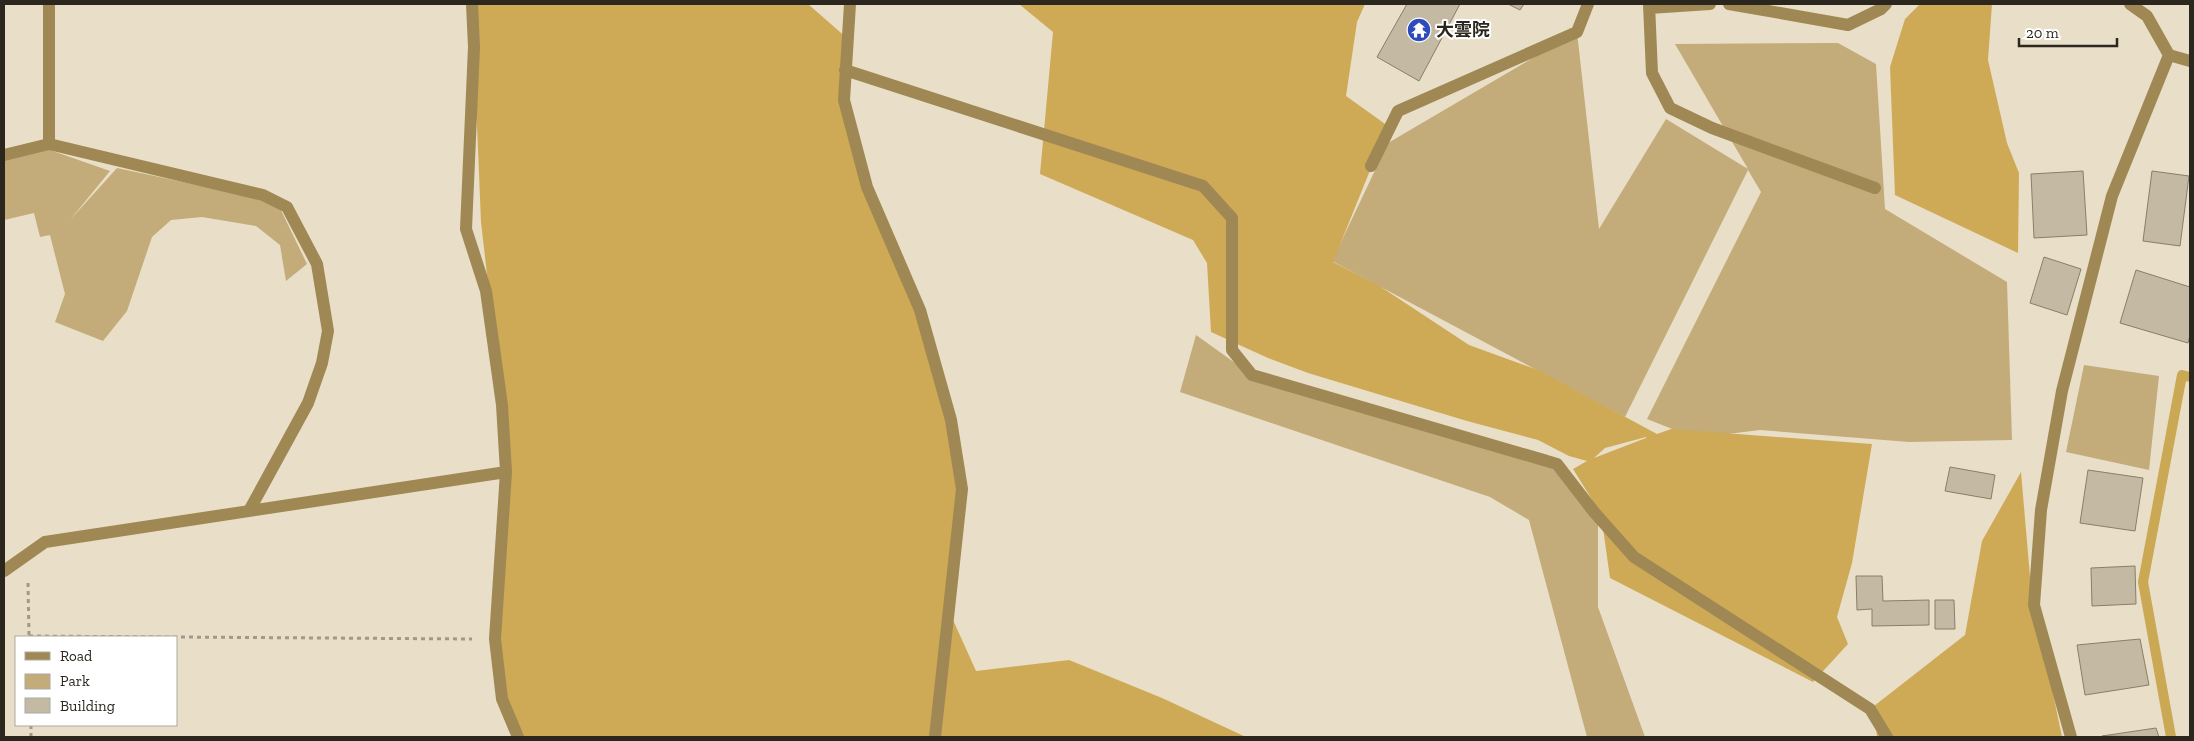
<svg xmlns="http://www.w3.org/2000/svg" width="2194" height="741" viewBox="0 0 2194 741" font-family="'Zilla Slab','Noto Sans JP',serif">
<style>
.green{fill:#c3ac79}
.forest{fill:#ceaa57;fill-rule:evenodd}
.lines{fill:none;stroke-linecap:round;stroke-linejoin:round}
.stream{stroke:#cba854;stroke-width:10}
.building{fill:#c4baa3;stroke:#887f6a}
.path{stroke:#a19987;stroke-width:3;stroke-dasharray:4 4;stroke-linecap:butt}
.minor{stroke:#9f8853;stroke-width:12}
.labels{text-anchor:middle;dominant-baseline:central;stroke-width:4;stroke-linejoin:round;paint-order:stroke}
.poi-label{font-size:18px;font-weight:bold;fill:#2b271e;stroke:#fff;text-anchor:start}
</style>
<rect width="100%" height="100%" fill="#e9dec7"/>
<path class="green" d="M1577 32 1599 229 1666 119 1748 169 1675 44 1838 43 1876 64 1885 209 2007 282 2012 440 1909 442 1760 430 1695 438 1647 419 1761 192 1748 170 1625 417 1332 261 1388 143Z
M30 143 110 171 70 220 117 168 277 202 307 264 286 281 280 245 256 226 202 217 171 220 152 237 127 311 103 341 55 322 65 294 50 235 40 237 34 213 4 220V150Z
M1196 335 1252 375 1548 455 1598 517V607L1645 737H1587L1529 520 1490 497 1180 392Z
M2084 365 2159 376 2149 470 2066 452Z"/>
<path class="forest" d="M472 4H808L848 39 850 125 929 343 960 479 949 611 976 671 1069 660 1162 698 1246 737H518L502 699 496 623 502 405 481 222Z
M1019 4H1365L1357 22 1346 96 1388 126 1333 262 1378 285 1469 345 1538 370 1657 434 1671 429 1872 444 1852 563 1837 617 1848 644 1813 682 1610 578 1601 514 1573 469 1587 461 1569 456 1538 440 1467 421 1308 373 1268 358 1211 332 1207 263 1193 240 1040 174 1053 32ZM1646 437V438L1594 458 1605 448Z
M1920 4H1992L1988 60 2007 143 2019 173 2018 253 1895 195 1890 67 1905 19Z
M2021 472 2031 588 2062 737H1877L1874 706 1965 635 1982 541Z"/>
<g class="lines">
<path class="stream" d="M2171 737 2143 582 2182 375 2190 377"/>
</g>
<path class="building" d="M1407 4H1460L1419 81 1377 57Z
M1508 4H1524L1520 10Z
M2083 171 2087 235 2034 238 2031 174Z
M2152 171 2189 176 2180 246 2143 241Z
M2044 257 2081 269 2067 315 2030 303Z
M2136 270 2190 287V335L2188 343 2120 323Z
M1950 467 1995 475 1991 499 1945 491Z
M2088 470 2143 478 2135 531 2080 523Z
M2135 566 2136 604 2092 606 2091 568Z
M1856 576H1882L1883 601 1929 600V625L1872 626V609L1857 610Z
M1935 600H1954L1955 629H1935Z
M2140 639 2149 685 2085 695 2077 645Z
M2156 728 2159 737 2102 736Z"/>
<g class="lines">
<path class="path" d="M28 583 29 637
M29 636 472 639
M31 725V737"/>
<path class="minor" d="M49 4V144L263 195 287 207 317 264 328 331 322 363 308 403 249 511
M472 4 474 47 466 229 486 291 502 405 506 472 495 639 502 699 518 737
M850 4 844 100 867 187 920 310 951 420 962 489 935 737
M1649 4 1652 73 1670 108 1712 128 1875 188
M1729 4 1848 25 1881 9 1886 4
M2130 4 2147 16 2169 55 2190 61
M1649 8 1710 4
M845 70 1203 186 1232 218V350L1252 375 1557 464 1594 512 1634 557 1870 709 1887 737
M4 155 49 144
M1371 166 1398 111 1577 32 1588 4
M4 571 45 542 506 472
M2071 737 2034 605 2041 510 2062 391 2112 196 2169 55"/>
</g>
<defs>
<g id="temple-disc" transform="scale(1.25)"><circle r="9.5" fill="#2c4cbc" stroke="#fff"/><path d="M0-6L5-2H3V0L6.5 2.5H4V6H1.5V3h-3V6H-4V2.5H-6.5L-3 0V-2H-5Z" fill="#fff"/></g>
</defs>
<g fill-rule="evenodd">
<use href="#temple-disc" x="1419" y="30"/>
</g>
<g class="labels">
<g class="poi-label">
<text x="1436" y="30">大雲院</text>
</g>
</g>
<rect width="2194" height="741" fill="none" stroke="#2b271e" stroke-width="10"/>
<rect x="15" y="636" width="162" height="90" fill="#ffffff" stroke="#aaa9a5"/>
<rect x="25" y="652" width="25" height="8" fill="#9f8853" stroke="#aaa9a5"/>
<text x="60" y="661" font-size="15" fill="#2b271e">Road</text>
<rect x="25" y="674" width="25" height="15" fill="#c3ac79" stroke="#aaa9a5"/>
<text x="60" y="686" font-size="15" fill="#2b271e">Park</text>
<rect x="25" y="698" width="25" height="15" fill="#c4baa3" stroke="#aaa9a5"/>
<text x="60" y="711" font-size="15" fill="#2b271e">Building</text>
<path d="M2019 38v8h98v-8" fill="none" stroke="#2b271e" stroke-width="2.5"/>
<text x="2026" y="38" font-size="15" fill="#2b271e" stroke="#ffffff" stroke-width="4" paint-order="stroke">20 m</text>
</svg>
